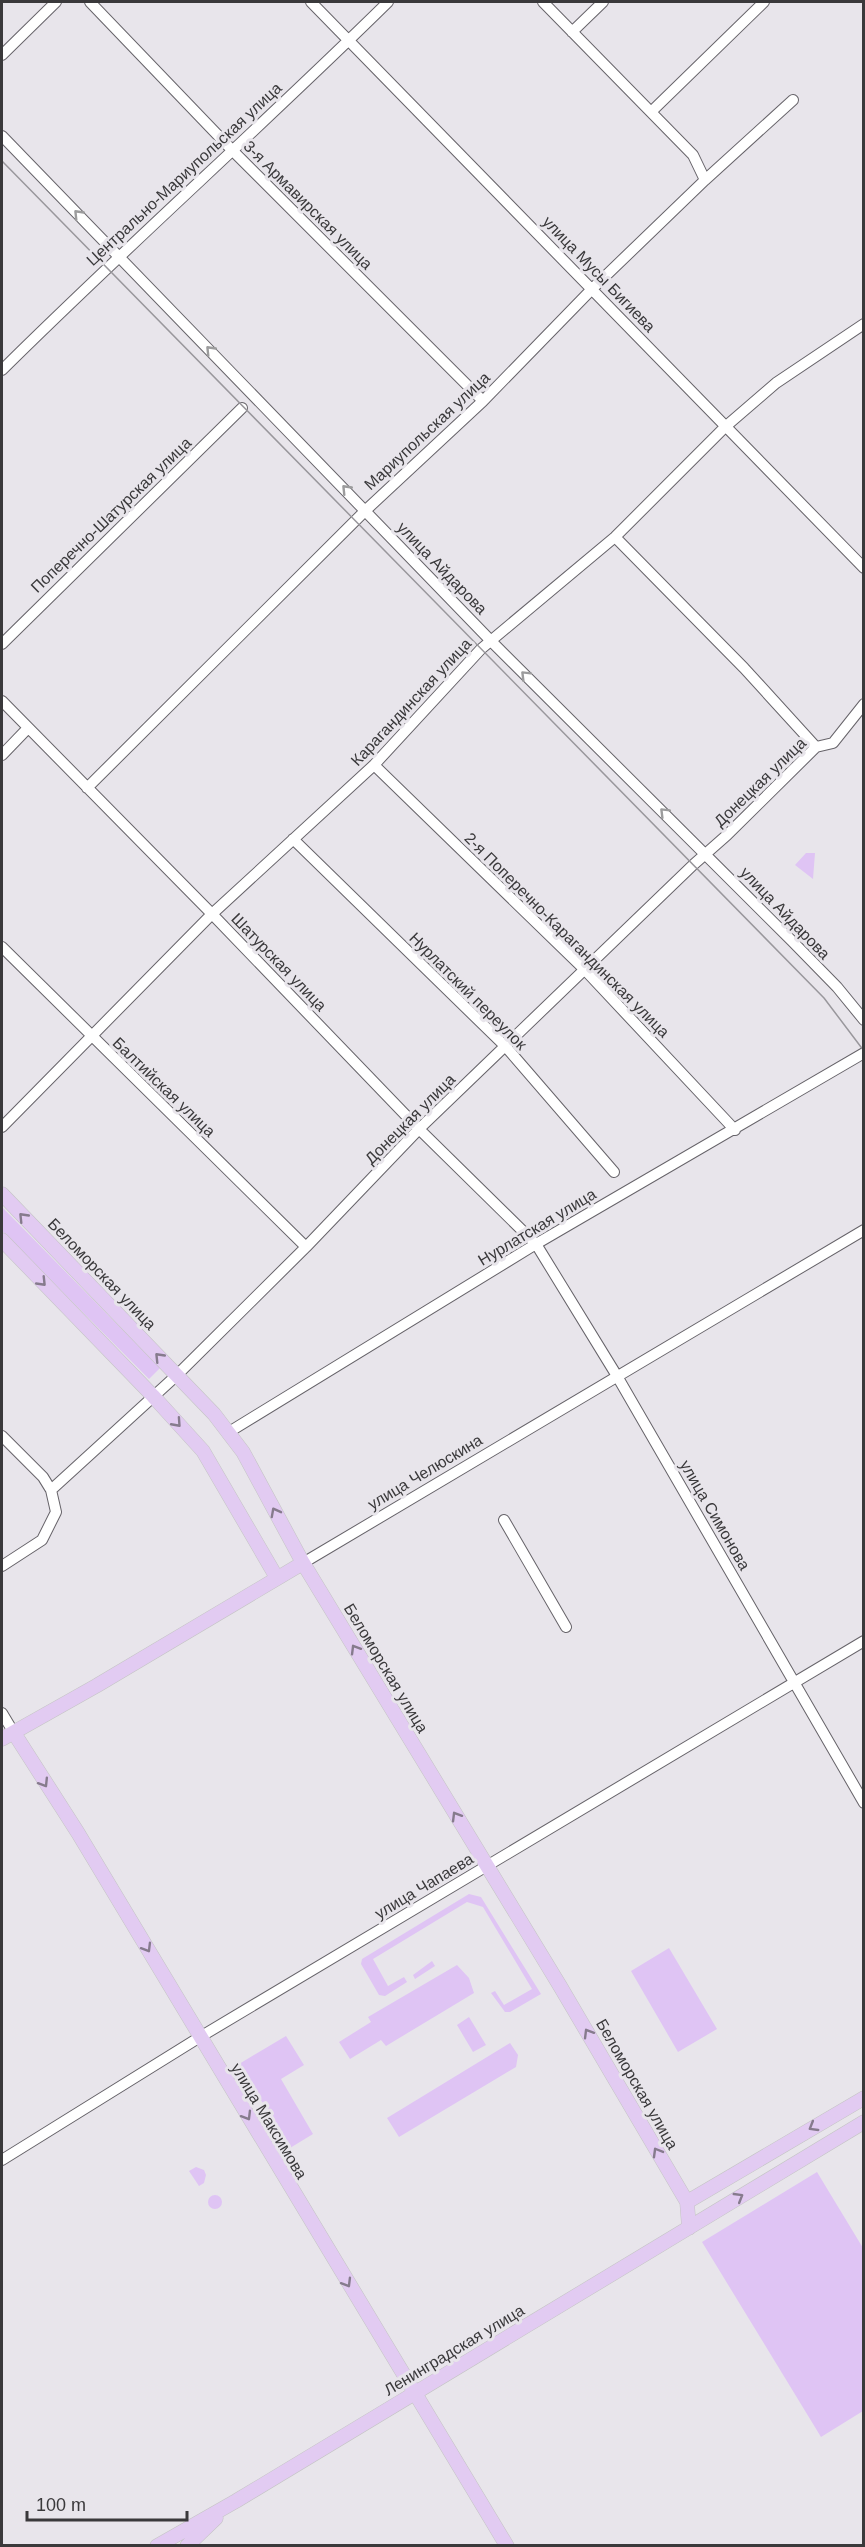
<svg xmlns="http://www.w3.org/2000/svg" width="865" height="2547" viewBox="0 0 865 2547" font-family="Helvetica,sans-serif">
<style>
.green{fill:#dfc4f4}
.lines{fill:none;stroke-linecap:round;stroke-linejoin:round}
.minor-casing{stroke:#666369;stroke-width:12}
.major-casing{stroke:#c4c4c4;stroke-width:15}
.minor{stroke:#fff;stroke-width:10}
.major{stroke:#e2cbf2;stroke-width:14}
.tram{stroke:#99979c;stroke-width:1.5}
.oneway{stroke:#9c9c9d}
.oneway2{stroke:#867b8d}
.labels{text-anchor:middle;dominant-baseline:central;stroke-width:6;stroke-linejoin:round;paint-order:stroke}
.street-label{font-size:16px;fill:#3a393b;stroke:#e8e5eb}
</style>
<rect width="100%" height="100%" fill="#e8e5eb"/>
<path class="green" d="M806 853H815L813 879 795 865Z
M2 1207 160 1368 149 1379 2 1231Z
M469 1894 481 1897 541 1994 510 2012H505L491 1993 495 1991 504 2005 532 1989 483 1907 467 1902 373 1959 388 1986 404 1977 407 1982 385 1996 379 1995 361 1964 362 1959Z
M669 1948 717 2029 678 2052 631 1971Z
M432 1961 435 1966 415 1979 413 1975Z
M457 1965 469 1978 474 1993 386 2046 381 2040 350 2059 339 2042 371 2022 368 2017Z
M469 2017 486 2045 473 2052 457 2025Z
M286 2036 304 2065 281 2079 313 2134 290 2148 239 2064Z
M510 2043 518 2055 516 2067 399 2137 387 2118Z
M196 2167 204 2170 206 2175 204 2183 199 2186 189 2171Z
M817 2172 863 2248V2411L821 2437 702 2242Z
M208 2202a7 7 0 1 1 14 0a7 7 0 1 1-14 0Z"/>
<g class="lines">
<g class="minor-casing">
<path id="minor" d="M90 2 232 150 483 401
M311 2 864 568
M543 2 693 155 705 180
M572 32 603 2
M2 55 56 2
M652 111 764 2
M2 136 491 641 792 941 837 987 864 1020
M2 370C128 245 261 127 388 2
M615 537 744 668 816 747
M2 644 242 408
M2 701 212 914 419 1129 536 1244 617 1376 864 1803
M2 755 28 728
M374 765 585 970 735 1130
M87 788 366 510 483 401 593 288 705 180 793 100
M293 839 506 1047 614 1172
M2 947 306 1247
M2 1127 212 914 374 765 481 649 615 537 725 427 776 383 864 324
M229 1432 536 1244 864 1053
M2 1436 43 1477 51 1490
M504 1520 566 1627
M303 1563 864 1230
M2 1566 42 1540 56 1512 51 1490 177 1375 306 1247 419 1129 693 865 727 835 816 747 833 743 864 704
M2 1713 14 1733
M2 2160 200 2037 864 1641"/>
</g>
<g class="major-casing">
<path id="major" d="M2 1194 214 1414 243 1452 303 1563 560 1986 687 2202 689 2228
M2 1240 153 1396 203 1451 277 1578
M14 1733 78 1833 507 2546
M2 1739 96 1686 303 1563
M687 2202 864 2098
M157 2546 236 2501 864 2122
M187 2546 216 2518"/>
</g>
<use href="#minor" class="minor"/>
<use href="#major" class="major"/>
<path class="tram" d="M2 161 824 998 864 1051"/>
</g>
<defs><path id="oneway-chevron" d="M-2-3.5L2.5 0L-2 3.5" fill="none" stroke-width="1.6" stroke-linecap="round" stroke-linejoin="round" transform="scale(1.5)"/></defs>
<g class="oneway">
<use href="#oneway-chevron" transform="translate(78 214) rotate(-134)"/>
<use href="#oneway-chevron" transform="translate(210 350) rotate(-134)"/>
<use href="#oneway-chevron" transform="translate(346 489) rotate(-134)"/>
<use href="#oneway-chevron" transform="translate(525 675) rotate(-135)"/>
<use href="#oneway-chevron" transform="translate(664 812) rotate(-135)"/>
</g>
<g class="oneway2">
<use href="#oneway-chevron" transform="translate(23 1217) rotate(-134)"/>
<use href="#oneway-chevron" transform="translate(42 1282) rotate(46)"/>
<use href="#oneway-chevron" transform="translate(159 1357) rotate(-134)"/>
<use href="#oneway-chevron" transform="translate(177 1423) rotate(48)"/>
<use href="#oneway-chevron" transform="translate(275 1512) rotate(-118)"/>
<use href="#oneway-chevron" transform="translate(355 1649) rotate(-121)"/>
<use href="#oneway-chevron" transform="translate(44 1783) rotate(58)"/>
<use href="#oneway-chevron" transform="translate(456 1816) rotate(-121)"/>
<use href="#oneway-chevron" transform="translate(147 1948) rotate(59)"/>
<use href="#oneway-chevron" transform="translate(588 2033) rotate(-121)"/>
<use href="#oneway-chevron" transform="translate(247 2116) rotate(59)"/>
<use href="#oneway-chevron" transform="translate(813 2127) rotate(149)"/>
<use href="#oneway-chevron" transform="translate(657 2152) rotate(-120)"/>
<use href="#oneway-chevron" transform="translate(739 2197) rotate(-31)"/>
<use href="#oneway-chevron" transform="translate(347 2283) rotate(59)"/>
</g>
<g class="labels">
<g class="street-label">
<text transform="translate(184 174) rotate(-43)">Центрально-Мариупольская улица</text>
<text transform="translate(308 205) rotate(45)">3-я Армавирская улица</text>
<text transform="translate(599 274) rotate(46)">улица Мусы Бигиева</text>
<text transform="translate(427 431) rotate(-43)">Мариупольская улица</text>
<text transform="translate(111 515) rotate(-44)">Поперечно-Шатурская улица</text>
<text transform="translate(442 568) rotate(46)">улица Айдарова</text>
<text transform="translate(411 702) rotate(-47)">Карагандинская улица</text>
<text transform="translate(760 782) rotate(-44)">Донецкая улица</text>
<text transform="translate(785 913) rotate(46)">улица Айдарова</text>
<text transform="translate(567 935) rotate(45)">2-я Поперечно-Карагандинская улица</text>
<text transform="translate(279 962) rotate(46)">Шатурская улица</text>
<text transform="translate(468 991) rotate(45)">Нурлатский переулок</text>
<text transform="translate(164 1087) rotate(44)">Балтийская улица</text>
<text transform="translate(410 1119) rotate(-45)">Донецкая улица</text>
<text transform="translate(537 1227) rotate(-31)">Нурлатская улица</text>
<text transform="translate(102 1274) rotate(46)">Беломорская улица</text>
<text transform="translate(425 1472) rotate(-31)">улица Челюскина</text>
<text transform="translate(715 1515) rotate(60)">улица Симонова</text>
<text transform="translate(386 1668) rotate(59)">Беломорская улица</text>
<text transform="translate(424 1886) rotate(-31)">улица Чапаева</text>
<text transform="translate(637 2084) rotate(60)">Беломорская улица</text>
<text transform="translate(269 2121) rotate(59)">улица Максимова</text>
<text transform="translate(454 2350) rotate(-31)">Ленинградская улица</text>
</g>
</g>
<rect width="865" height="2547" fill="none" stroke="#3a393b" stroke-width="6"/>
<path d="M27 2511v9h160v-9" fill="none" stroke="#3a393b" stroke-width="3"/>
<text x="36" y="2511" font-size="18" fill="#3a393b" stroke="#e8e5eb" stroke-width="4.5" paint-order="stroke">100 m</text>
</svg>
